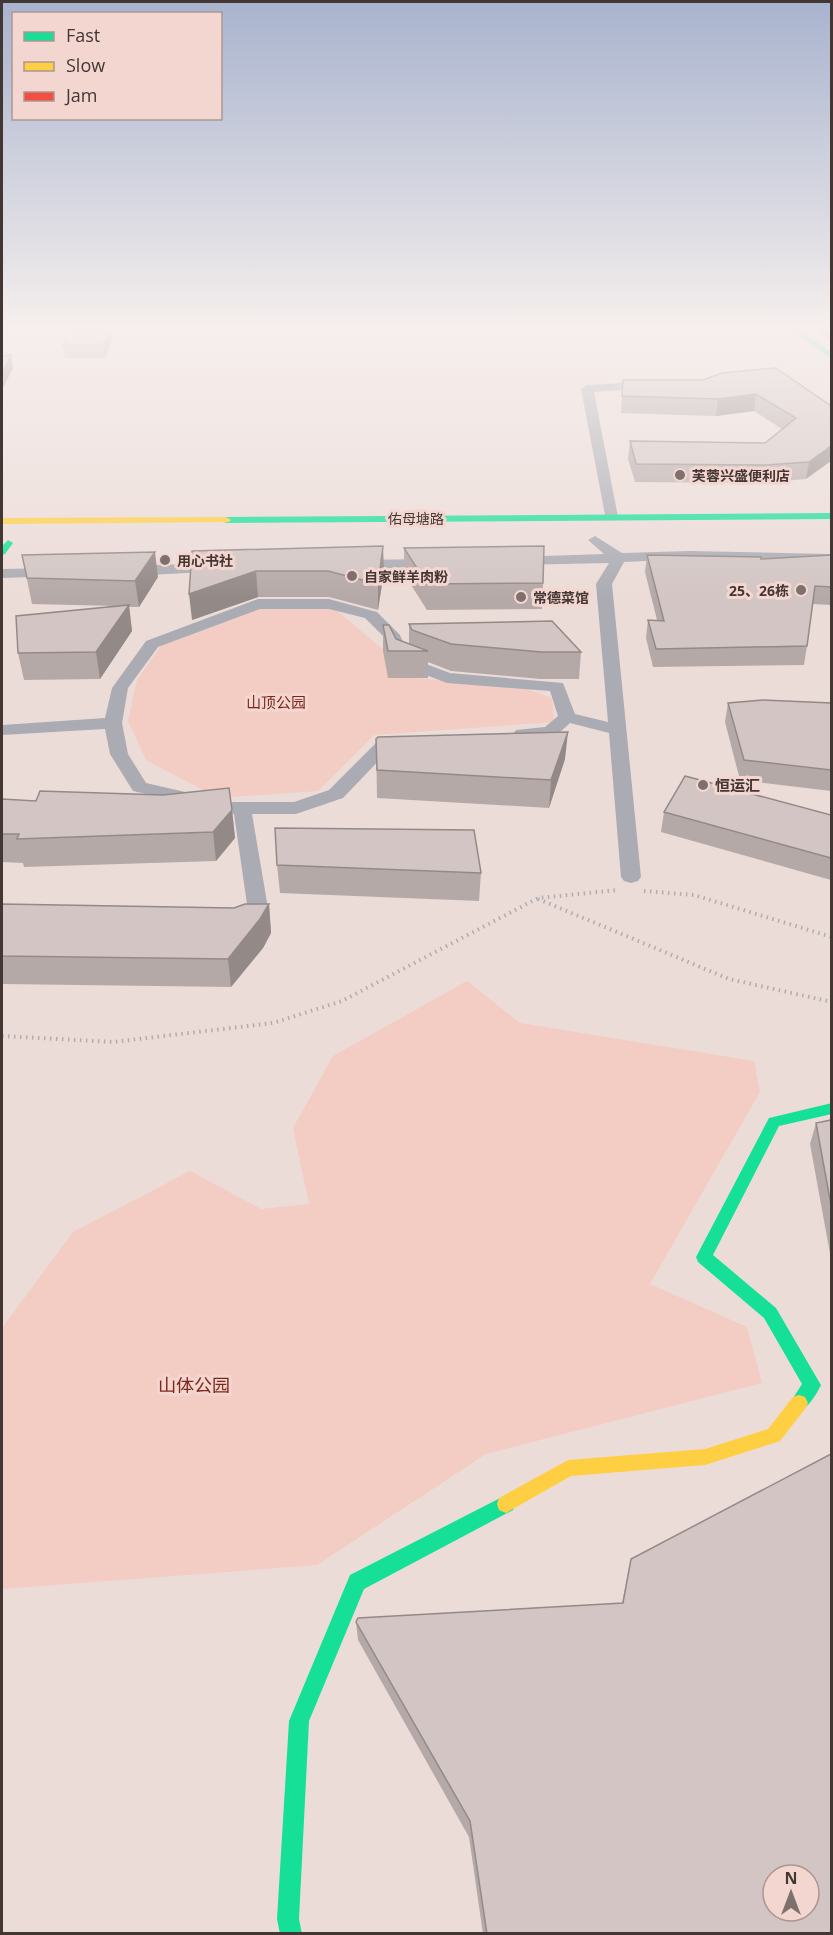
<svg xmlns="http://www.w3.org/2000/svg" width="833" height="1935" viewBox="0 0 833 1935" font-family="'Open Sans','Noto Sans SC',sans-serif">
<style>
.green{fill:#f3ccc3}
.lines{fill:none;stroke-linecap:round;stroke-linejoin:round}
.path{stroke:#b0acb0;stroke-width:4;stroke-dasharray:1.5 4.5;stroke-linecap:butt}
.street{fill:#abacb3;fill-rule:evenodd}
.fast{fill:#16e098;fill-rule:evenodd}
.slow{fill:#ffcf43;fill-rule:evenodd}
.jam{fill:#f24e42;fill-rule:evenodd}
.wall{fill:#b5a9a8}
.shaded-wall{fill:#938a88}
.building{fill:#d2c5c3;stroke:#938a88;stroke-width:1.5;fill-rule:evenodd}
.poi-dot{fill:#7e716d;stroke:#f4d6d0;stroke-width:2}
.labels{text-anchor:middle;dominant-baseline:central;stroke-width:6;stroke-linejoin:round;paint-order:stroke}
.far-poi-label{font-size:14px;font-weight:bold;fill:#433734;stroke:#f4d6d0;text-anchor:start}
.far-street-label{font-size:14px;fill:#433734;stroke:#f4d6d0}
.park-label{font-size:15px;fill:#7b281a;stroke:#f4d6d0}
.poi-label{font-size:15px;font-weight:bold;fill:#433734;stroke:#f4d6d0;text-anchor:start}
.near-park-label{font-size:18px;fill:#7b281a;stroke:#f4d6d0}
</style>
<rect width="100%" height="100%" fill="#ecdcd8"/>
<path class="green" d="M329 604 417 678 522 687 552 698 554 722 374 735 318 791 218 798 146 760 128 721 137 680 161 646 261 609Z
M467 981 520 1023 754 1061 760 1092 650 1284 747 1327 762 1383 486 1454 317 1565 2 1589V1328L73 1232 190 1171 261 1209 309 1204 293 1128 333 1056Z"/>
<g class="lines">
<path class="path" d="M644 891 694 895 832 937
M538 899 729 979 832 1002
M2 1036 113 1042 273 1023 342 1001 538 898 618 890"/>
<path class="street" d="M651 381 655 382 657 385 655 388 594 392 618 517 616 520H606L581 389 587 385Z
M595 536 622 553 690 551 832 554V562L690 559 624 562 612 584 641 877 638 881 631 883 624 881 621 877 609 733 570 723 556 736 522 739 516 738 513 734 516 730 545 727 558 716 550 691 447 683 397 664 387 640 365 618 329 609H260L158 647 128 688 122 723 128 754 146 783 229 802H294L329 790 377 742 402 739 408 740 411 744 408 748 388 751 343 798 296 814H252L269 914C263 924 248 931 237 928L234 923 237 918 248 911 234 814 133 791 110 754 105 729 2 735V725L105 718 112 688 146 641 258 599H329L377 612 400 635 410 658 450 673 563 683 575 714 608 722 596 584 609 563 514 565 507 561 514 557 604 554 588 540Z
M432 559 437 560 439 563 437 566 355 570 347 565 355 560Z
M219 563 224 565 227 568 224 571 130 576 122 571 130 566Z
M54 568 59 570 62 573 59 576 2 578V569Z"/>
<path class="fast" d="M787 327H796L832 353V359Z
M832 513V519L226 523 221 520 226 517Z
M8 540 13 543 5 554 2 555V546Z
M832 1103V1114L779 1126 713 1255 776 1308 818 1380 821 1385C816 1395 809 1407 799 1411L793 1409 790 1403 802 1384 764 1318 698 1262 696 1257 769 1118Z
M506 1495 513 1498 515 1504 513 1510 364 1589 309 1721 299 1919 302 1934H280L277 1919 289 1721 350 1575Z"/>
<path class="slow" d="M226 517 231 520 229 522 2 524V518Z
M799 1395 805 1397 808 1403 805 1409 780 1441 774 1443 705 1465 571 1476 506 1513 499 1510 497 1504 499 1498 568 1460 705 1449 768 1429 793 1397Z"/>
<path class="jam" d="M812 327H821L832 335V341Z"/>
</g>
<path class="wall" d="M71 327H111L113 337 105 358H65L63 345Z
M623 380H703L831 406 806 479 763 483 635 482 628 459 630 441 765 443 782 429 754 411 716 416 621 413Z
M404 548 543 583 542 609 427 610 404 574Z
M192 551 384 571 378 610 329 597H258L192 620Z
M22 555 158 577 139 607H129L132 631 100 679 24 680 18 653 116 606 32 604Z
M647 555 761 559 831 555V605L813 604 807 646 804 665 653 667 646 638 648 620H657L645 572Z
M409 624 581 652 579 679H540L451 671 428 662V678H388L383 651V625L396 639 409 644Z
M728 703H831V791L740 780 725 722Z
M376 739 565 759 549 808 377 798Z
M2 799 232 810 235 838 216 861 24 867 23 863 2 862Z
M664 812 831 815V880L661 832Z
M277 865 481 873 479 901 280 893Z
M2 904 234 908 269 904 271 933 263 948 231 987 2 984Z
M831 1120V1259L810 1144 816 1123Z
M631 1559 831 1934H483L469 1837 358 1640 356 1622 622 1603Z"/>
<path class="shaded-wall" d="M110 327H111L113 337 105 358 103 345Z
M11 355 13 368 2 390V373Z
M756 394 754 411 716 416 718 399Z
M831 446V461L806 479 809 462Z
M383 546 384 571 378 610V584Z
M155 552 158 577 139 607 135 581Z
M256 571 258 597 192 620 189 594Z
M129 605 132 631 100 679 96 652Z
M568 732 565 759 549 808 551 780Z
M232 810 235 838 216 861 213 832Z
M269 904 271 933 263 948 231 987 228 959Z"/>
<path class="building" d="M71 327H110L103 345H63Z
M11 355 2 373V356Z
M776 368 831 406V446L809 462 766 465 636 464 630 441 765 443 796 418 756 394 718 399 622 396 623 380H703L722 373Z
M383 546 378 584 328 571H256L189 594 192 551Z
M544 546 543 583 427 584 404 548Z
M155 552 135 581 27 578 22 555Z
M647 555 761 557V559L831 555V587L815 586 807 646 656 649 648 620 664 621Z
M129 605 96 652 18 653 16 616Z
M552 621 581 652H541L451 644 412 630 409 624Z
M383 625H389L396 639 428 651H388Z
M763 700 831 703V770L744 760 728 703Z
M568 732 551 780 377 770 376 739 378 737Z
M685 776 831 815V858L664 812Z
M229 788 232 810 213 832 17 839 19 834H2V799L36 801 40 791 163 795Z
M275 828 474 830 481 873 277 865Z
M2 904 234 908 245 904H269L260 919 228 959 2 956Z
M831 1120V1205L816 1123Z
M831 1454V1934H487L470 1821 356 1622 358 1618 623 1603 631 1559ZM773 1875H809V1911H773Z"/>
<linearGradient id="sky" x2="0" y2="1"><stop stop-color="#a8b3ce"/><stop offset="0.55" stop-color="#f6efed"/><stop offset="1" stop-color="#f6efed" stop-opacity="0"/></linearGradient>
<rect width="833" height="598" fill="url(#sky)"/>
<g class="poi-dot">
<circle cx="680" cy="475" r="6"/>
<circle cx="165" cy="560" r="6"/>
<circle cx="352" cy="576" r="6"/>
<circle cx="801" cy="590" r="6"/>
<circle cx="521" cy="597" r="6"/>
<circle cx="703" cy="785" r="6"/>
</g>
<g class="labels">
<g class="far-poi-label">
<text x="692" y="475">芙蓉兴盛便利店</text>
<text x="177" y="560">用心书社</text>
<text x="364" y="576">自家鲜羊肉粉</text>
<text x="789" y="590" text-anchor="end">25、26栋</text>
<text x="533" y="597">常德菜馆</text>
</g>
<g class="far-street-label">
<text x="416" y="518">佑母塘路</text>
</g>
<g class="park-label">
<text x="276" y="702">山顶公园</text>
</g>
<g class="poi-label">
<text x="715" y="785">恒运汇</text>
</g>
<g class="near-park-label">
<text x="194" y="1385">山体公园</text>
</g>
</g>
<rect width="833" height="1935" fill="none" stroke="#433734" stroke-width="6"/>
<rect x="12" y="12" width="210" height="108" fill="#f4d6d0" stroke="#ad9692" stroke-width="1.5"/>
<rect x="24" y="32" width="30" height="9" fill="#16e098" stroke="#ad9692" stroke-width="1.5"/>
<text x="66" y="42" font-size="18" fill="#433734">Fast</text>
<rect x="24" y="62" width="30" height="9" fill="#ffcf43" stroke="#ad9692" stroke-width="1.5"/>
<text x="66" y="72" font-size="18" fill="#433734">Slow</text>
<rect x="24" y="92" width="30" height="9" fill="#f24e42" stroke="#ad9692" stroke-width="1.5"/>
<text x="66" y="102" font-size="18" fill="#433734">Jam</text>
<g transform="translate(791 1893)"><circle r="28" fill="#f4d6d0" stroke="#ad9692" stroke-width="1.5"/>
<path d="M0-4.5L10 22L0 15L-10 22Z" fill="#7e716d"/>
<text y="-9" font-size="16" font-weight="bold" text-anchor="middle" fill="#433734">N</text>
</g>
</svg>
